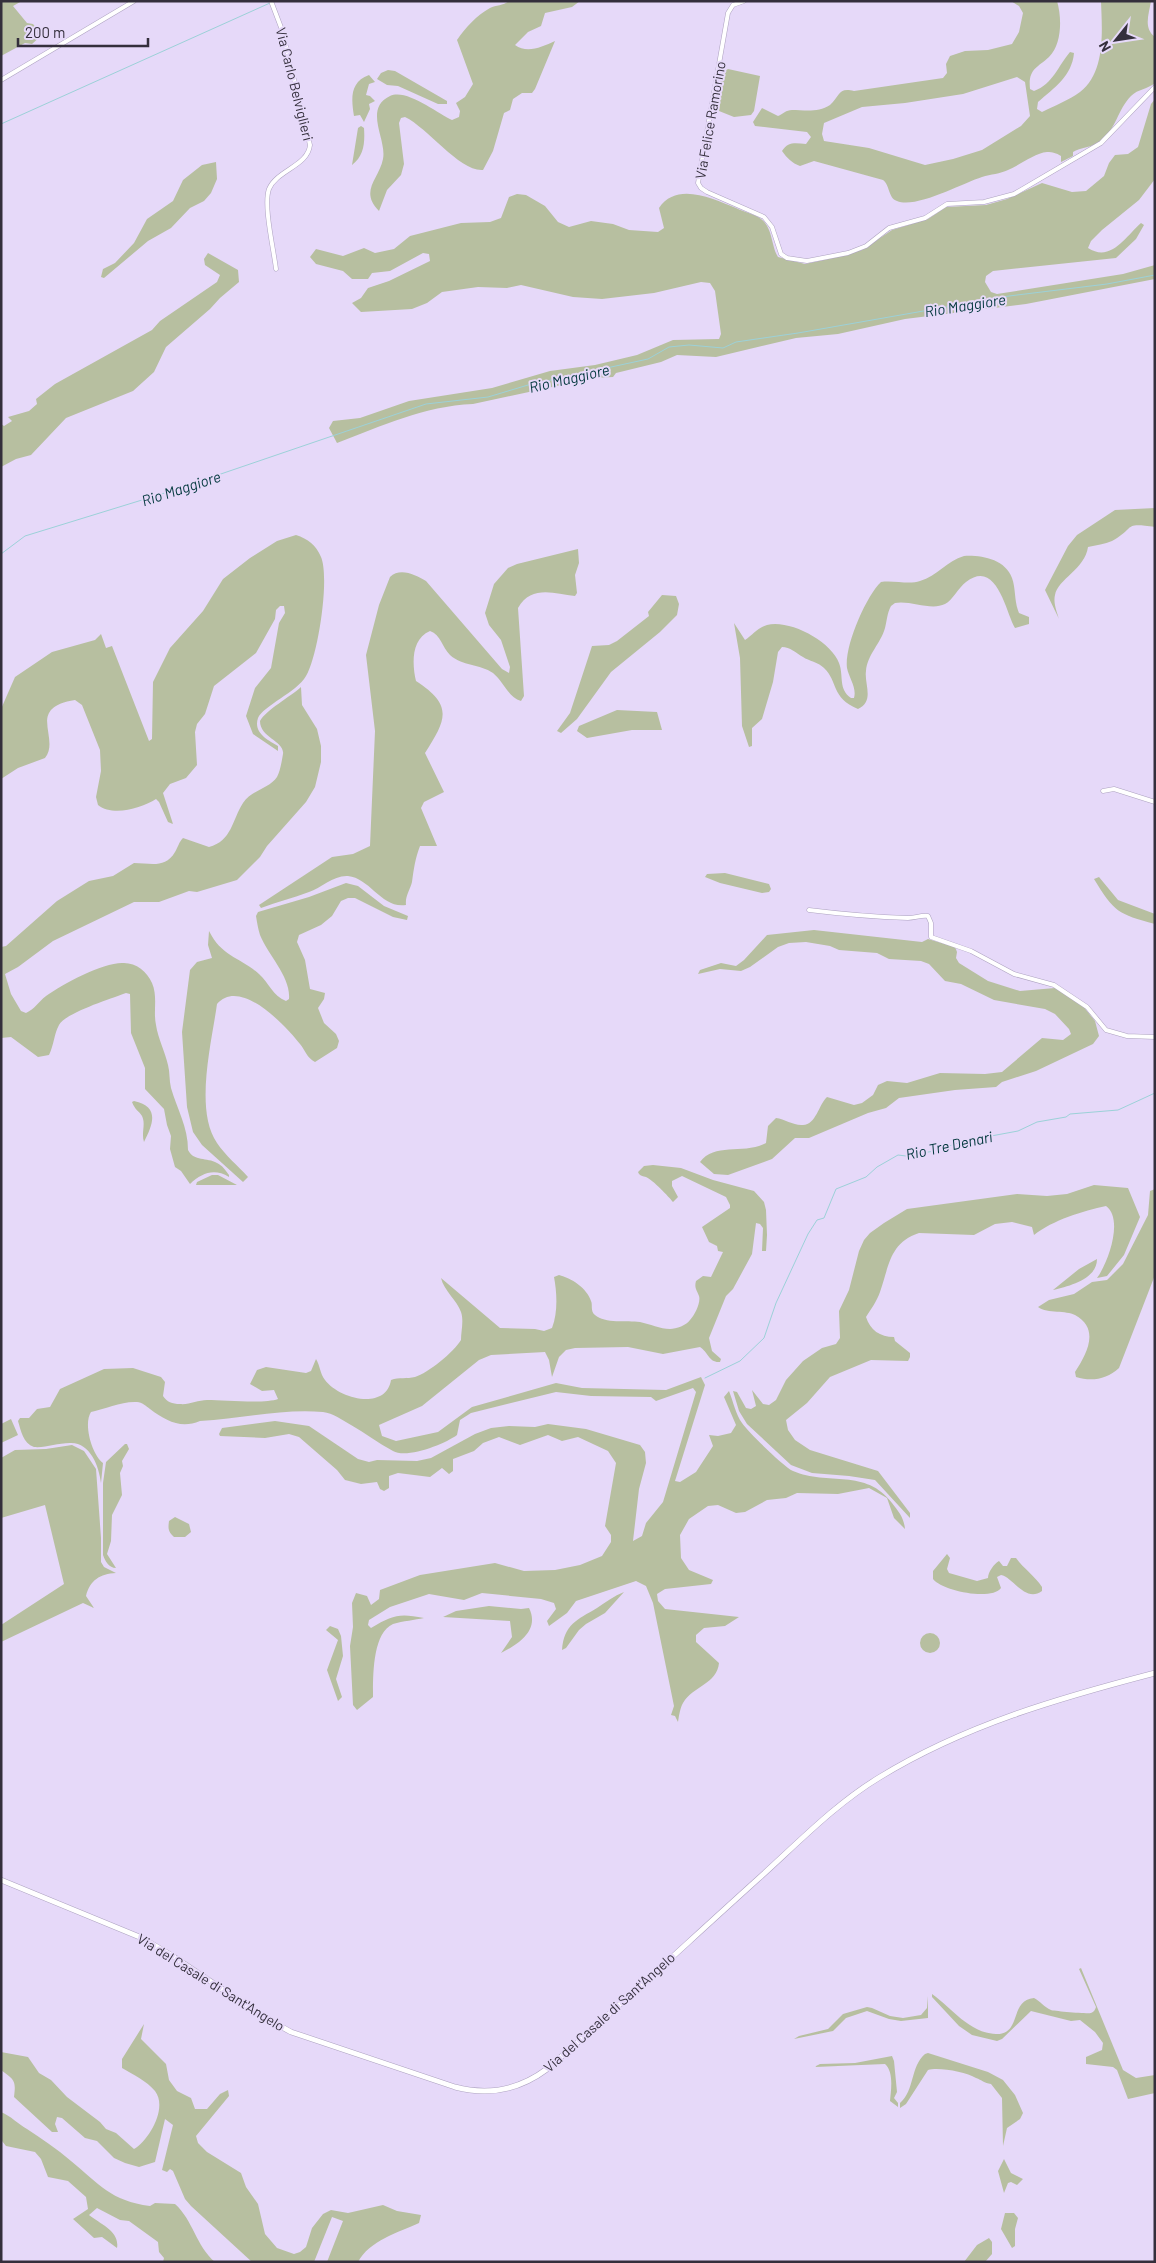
<svg xmlns="http://www.w3.org/2000/svg" width="1156" height="2263" viewBox="0 0 1156 2263" font-family="Barlow,sans-serif">
<style>
.green{fill:#b7bfa0;fill-rule:evenodd}
.lines{fill:none;stroke-linecap:round;stroke-linejoin:round}
.stream{stroke:#9cd1d8;stroke-width:1}
.street-casing{stroke:#ada2c0;stroke-width:5}
.secondary-casing{stroke:#ada2c0;stroke-width:6}
.street{stroke:#fff;stroke-width:4}
.secondary{stroke:#fff;stroke-width:5}
.labels{text-anchor:middle;dominant-baseline:central;stroke-width:4;stroke-linejoin:round;paint-order:stroke}
.street-label{font-size:14px;fill:#342f3c;stroke:#e6d9f9}
.water-label{font-size:15px;font-style:italic;fill:#02373d;stroke:#e6d9f9}
</style>
<rect width="100%" height="100%" fill="#e6d9f9"/>
<path class="green" d="M1 1H22L13 6 27 23 33 24 42 35 32 44 25 43 1 56Z
M509 1H580L572 7 545 13 541 26 528 32 515 45C527 54 542 47 555 41L535 89 532 93H522L513 99 510 110 504 113 493 151 483 170C460 172 428 128 405 117L401 118 399 123 404 164 401 175 387 190 379 211C359 191 379 179 383 159 387 139 363 109 390 96 406 88 437 113 452 120L459 117 460 111 456 103 465 97 473 84 457 40C465 28 477 15 490 8 496 5 503 6 509 1Z
M1011 1H1057C1062 18 1062 44 1049 57 1037 68 1028 69 1030 89L1034 91C1053 84 1058 66 1070 52L1074 53C1072 76 1054 88 1038 102L1037 109 1042 112C1054 106 1069 100 1080 92 1106 72 1102 30 1101 1H1151C1149 14 1143 28 1155 37V83C1148 89 1138 89 1131 96 1118 109 1116 129 1101 141 1092 148 1080 147 1073 152V156L1061 162V156C1056 153 1053 152 1047 152 1035 153 1020 165 1008 170 1000 174 991 174 982 177 963 183 916 209 897 201 888 198 890 185 883 180L814 161 800 166C792 163 787 158 782 151 788 141 796 143 806 144L811 137 807 132 755 126 753 122 762 108 778 116C783 114 786 110 792 110 804 110 818 113 830 105 840 96 838 87 854 91L943 78 947 73 946 64 950 56 965 51 988 50 1012 44 1019 32 1023 13 1019 6ZM1017 77 1025 82 1030 116 1021 126 982 150 953 159 925 165 869 148 824 141 822 134 824 123 862 107 905 103 963 94Z
M728 69 760 76 754 111 751 115 734 117 719 111 716 105 722 73Z
M388 70 395 71 447 101V104H438L398 86 387 85 377 79 381 73Z
M369 75 375 82 369 84 366 95 370 96 375 101 369 104 370 109 364 122 360 115 354 116C351 98 350 82 369 75Z
M1155 99V179L1139 200 1102 230 1091 241 1088 248C1111 263 1126 236 1141 223L1144 225 1136 239 1116 258 993 271 986 276 985 282 991 292 997 294 1123 274 1155 265V279L1026 304 905 319 838 334 796 338 716 357 677 355 661 362 616 373 613 377 594 378 473 404C424 406 382 426 337 443L329 428 333 421 360 418 409 401 492 388 550 371 595 365 637 355 673 340 719 339 721 334 715 291 710 283 701 282 654 293 602 299 573 297 521 285 507 288 478 287 442 292 427 303 412 309 361 312 352 303 361 298 368 288 389 281 430 261 429 254 423 253 390 271 372 273 368 279H352L343 271 316 264 310 257 316 249 343 256 364 248 375 253 394 249 410 236 461 223 490 222 501 218 509 197 517 194 526 195 545 206 558 222 569 227 591 221 613 224 629 230 658 232 664 228 659 208C677 181 713 199 736 208 744 212 755 214 761 219 773 228 771 246 778 257L805 264 842 256 862 250 892 230 928 219 946 207 986 205 1007 199 1042 183 1072 192 1086 191 1104 176 1109 163 1115 155 1128 154 1138 147 1151 104Z
M361 126 364 128C365 143 364 156 352 165L358 128Z
M216 162 217 179 211 193 204 201 190 208 171 228 148 241 104 278 101 277 103 269 115 263 134 243 147 219 173 201 183 180 202 165Z
M208 253 238 270 239 282 220 298 210 309 166 347 154 372 133 391 66 418 31 455 16 459 1 467V424L4 426 12 421 8 417 29 411 37 404 36 399 55 384 152 330 160 321 217 282 220 275 205 265 204 259Z
M1155 508V527C1122 522 1136 528 1112 541 1105 544 1096 545 1088 547 1085 569 1058 579 1055 595 1053 603 1057 612 1059 619L1045 590 1068 546 1077 535 1115 510Z
M296 535C308 539 316 545 321 557 330 578 318 656 306 676 297 692 263 706 258 718 253 733 268 740 278 746V751L253 734 246 716 255 688 271 668 279 623 285 613 284 606H280L276 610 275 619 256 653 214 686 205 714 197 724 195 732 197 765 186 778 170 784 163 793 173 824 168 822 159 802 156 799C142 808 113 817 98 805L96 797 101 771 100 750 82 705 75 700C25 708 61 738 45 758L18 768 1 779V709L15 677 52 652 95 640 101 634 106 648 112 646 149 741 152 739 153 682 170 648 203 611 223 579 250 558 277 541Z
M578 549 579 563 575 575 577 593 575 596C553 593 531 585 518 608L524 696 521 701C508 697 503 681 493 673 480 664 462 666 450 655 442 647 441 635 430 631 411 639 412 664 416 681 453 705 447 719 425 753L444 792 424 802 421 808 437 846H420C415 859 414 868 412 882 410 890 405 896 406 905 382 909 370 878 348 876 334 875 321 888 309 892 293 898 277 902 261 908L259 905 332 857 353 854 370 846 375 731 366 655 379 605 390 577C400 567 416 575 426 581L502 669 509 673 510 667 501 640 489 625 485 613 494 584 508 568 517 564Z
M964 556C981 555 1005 559 1012 578 1016 589 1014 601 1019 613L1029 617V624L1015 628C1006 613 997 558 966 582 958 588 953 600 945 604 931 611 910 600 895 603L891 606C887 613 887 621 885 628 881 643 867 655 866 671 864 684 875 701 858 709 831 698 838 681 824 668 818 662 809 661 803 657 796 653 790 647 782 647L778 652 773 682 762 719 752 728V746L749 747 742 726 740 658 734 623 745 640C753 635 757 628 767 625 789 619 831 641 839 663 844 676 838 689 851 698H854C857 688 849 678 847 668 844 647 866 596 881 582 894 580 909 585 920 581 937 576 947 561 964 556Z
M662 595 676 596 679 604 677 615 660 632 611 672 577 719 561 733 557 731 570 713 592 646 609 645 617 641 649 616 648 612Z
M301 687 302 705 317 729 321 746V762L315 787 306 802 267 846 260 857 237 880 197 892 189 891 159 902H134L53 941 18 967 5 974 11 994 21 1011 26 1013C35 1009 38 1002 46 996 63 984 102 963 122 963 135 962 147 971 152 983 158 997 153 1011 156 1025 158 1038 165 1052 168 1065 170 1072 169 1080 171 1088 177 1109 188 1127 188 1150 194 1162 207 1157 217 1163 222 1165 226 1171 229 1175V1177C214 1168 202 1173 190 1184L181 1171 175 1167 170 1149 171 1136 167 1125 164 1109 145 1089V1068L131 1033 130 994 126 993C113 998 65 1013 59 1025 54 1034 54 1045 49 1055L38 1057 11 1037 1 1038V947L6 946 57 901 89 881 113 876 134 863C150 863 165 869 175 852 178 847 179 842 183 838L209 847C232 841 232 820 243 803 251 790 269 789 277 777 280 772 282 760 283 754 285 741 260 738 260 721 266 710 290 697 301 687Z
M617 710 657 712 662 730H632L587 738 577 731 579 726Z
M725 873 769 884 771 889 769 892 762 893 720 883 705 877 707 874Z
M1099 877 1118 900 1155 914V924C1118 914 1114 912 1094 879Z
M346 883 358 886 384 906 408 916 407 920 393 917 355 898H348L341 901 332 916 321 925 299 935 297 942 305 960 310 989 325 993 324 999 318 1008 324 1023 336 1034 339 1041 337 1048 315 1062C307 1058 305 1050 300 1044 285 1025 240 977 217 1004 212 1041 194 1110 217 1143 225 1155 238 1166 248 1177L243 1182 202 1145 193 1132 187 1107 182 1032 190 970 197 962 212 958 208 945 209 931C222 957 240 957 259 974 269 983 273 996 286 1001L289 999C291 977 268 955 260 935 258 929 257 922 256 916L258 912 309 897Z
M814 930 922 942 928 939 955 947 957 952 956 958 959 963 988 981 1020 991 1055 988 1083 1006 1095 1021 1099 1036 1093 1044 1036 1071 1002 1082 996 1087 955 1090 899 1098 886 1108 868 1113 809 1138H795L772 1159 728 1175 714 1174 700 1162C715 1142 743 1155 766 1143L768 1126 776 1118C785 1119 794 1126 803 1125 816 1125 819 1104 827 1097L854 1105 862 1103 873 1095 878 1085 887 1081 907 1083 940 1073 985 1074 1002 1072 1042 1038 1063 1040 1071 1034 1069 1029 1055 1014 1045 1009 994 1000 961 984 945 981 929 964 921 961 889 959 877 953 839 950 830 946 806 942 789 943 778 947 750 967 741 971 720 969 698 974 700 970 721 963 736 966 744 960 767 935Z
M134 1101C159 1106 154 1123 144 1142 141 1133 146 1124 142 1116 139 1111 135 1110 132 1102Z
M653 1165 681 1168 713 1180 754 1191 764 1202 766 1210 767 1235 766 1251H762L763 1228 760 1224 756 1223 752 1254 733 1289 726 1296 709 1338 712 1351 721 1359 720 1362C709 1363 708 1352 700 1347L663 1354 628 1347 575 1348 566 1350 559 1357 552 1377 549 1360 545 1352 491 1355 479 1360 422 1406 379 1425 382 1436 396 1441 438 1432 472 1407 556 1383 582 1388 666 1390 701 1377 705 1385 675 1481 680 1482 696 1472 713 1446 709 1435 718 1436 731 1433 736 1425 724 1397 729 1391C733 1401 736 1415 742 1423 749 1433 783 1466 793 1471 828 1486 866 1468 892 1503 899 1512 904 1518 905 1529L894 1518 887 1498 869 1488 838 1494 797 1493 786 1498 767 1500 745 1512 736 1513 718 1505 708 1506 689 1519 680 1535 681 1558 689 1570 713 1580 711 1584 665 1589 657 1594 658 1601 665 1609 739 1617 725 1626 704 1628 696 1635V1642L719 1663C717 1684 693 1686 683 1703 680 1708 679 1716 678 1722L675 1716 671 1715 674 1706 653 1603 646 1586 636 1581 576 1601 567 1613 549 1626 547 1621 556 1609 554 1603 541 1599 482 1593 464 1600 429 1594 390 1607 369 1620 368 1625 371 1628C393 1615 399 1613 424 1618 415 1620 403 1621 393 1624 372 1633 373 1678 373 1697L357 1710 353 1705 350 1646 353 1627 352 1603 356 1593 367 1596 371 1605 379 1599 380 1590 420 1575 495 1563 524 1571 555 1570 580 1565 602 1556 611 1542V1535L605 1526 616 1463 608 1451 578 1437 562 1441 548 1435 520 1445 499 1437 483 1443 474 1451 453 1459V1471L449 1474 442 1468 430 1477 398 1473 389 1476V1488L384 1491 380 1489 377 1482 361 1484 345 1480 337 1470 299 1437 289 1434 265 1438 220 1436 219 1434 222 1428 275 1421 309 1426 358 1459 369 1462 377 1460 417 1461 431 1458 475 1434 491 1428 509 1426 535 1427 548 1424 586 1429 640 1445 645 1452 646 1463 639 1489 633 1541 642 1536 646 1523 663 1502 696 1392 693 1388 656 1401 651 1397 591 1396 556 1392 471 1413 460 1420 457 1435C445 1444 407 1459 393 1451 378 1443 365 1433 351 1425 342 1420 333 1413 323 1412 284 1408 240 1419 200 1421 181 1429 166 1421 150 1409 146 1406 142 1402 137 1402 122 1401 105 1409 91 1412 83 1424 92 1455 103 1463L101 1483C99 1466 90 1442 70 1443 57 1443 46 1448 34 1447 23 1443 21 1431 18 1421L20 1418H29L37 1409 50 1407 60 1389 104 1369 133 1368 161 1377 165 1382 163 1396C167 1402 172 1404 180 1404 189 1405 198 1400 207 1400 224 1400 265 1404 278 1399L274 1390 262 1391 250 1384 257 1370 266 1367 306 1373 311 1371 316 1359C320 1365 320 1374 325 1380 339 1399 386 1411 391 1380 399 1377 407 1379 415 1377 428 1373 454 1352 461 1340 461 1331 464 1321 461 1312 457 1300 444 1291 441 1278L500 1328 535 1329 544 1331 552 1328C558 1313 557 1293 554 1277L559 1275C571 1278 587 1288 591 1301 593 1305 590 1311 595 1315 605 1324 627 1320 640 1322 650 1324 660 1329 670 1329 676 1329 687 1325 690 1320 695 1315 701 1302 699 1296 697 1290 694 1288 696 1281L703 1276 711 1277 723 1252 718 1251 717 1246 709 1242 702 1227 730 1208V1205L726 1197 682 1176 672 1181V1186L678 1197 673 1202C669 1197 653 1180 646 1177 643 1176 641 1176 639 1174L638 1172 644 1166Z
M212 1175H218L237 1185H196L197 1182Z
M1094 1185 1128 1188 1140 1217 1124 1255 1107 1276 1097 1278C1108 1263 1124 1219 1106 1206 1083 1211 1053 1220 1034 1235L1032 1227 1012 1222 995 1224 974 1235 919 1233C889 1243 889 1267 880 1292 877 1301 871 1309 866 1317 870 1330 880 1337 894 1337L895 1341 910 1353V1357L908 1361 871 1360 830 1377 807 1403 786 1420 788 1430 795 1440 810 1450 878 1471 910 1513V1518L875 1480 849 1476 812 1473 791 1465 747 1424 739 1411 733 1391 737 1392 746 1408 751 1409 756 1406 752 1390 763 1404 769 1405 776 1400 786 1380 803 1361 822 1348 836 1344 840 1338 839 1311 849 1290 859 1251 864 1240 870 1233 884 1223 907 1209 1017 1194 1047 1196 1067 1194Z
M1155 1189V1275L1119 1368C1107 1379 1092 1382 1076 1377L1075 1372C1086 1355 1101 1329 1075 1315 1066 1310 1048 1314 1038 1307L1049 1300 1074 1294 1092 1282 1107 1280 1123 1264 1148 1215 1150 1191Z
M1097 1259C1097 1279 1070 1286 1053 1290L1079 1269Z
M11 1419 18 1435 1 1443V1424Z
M125 1444H127L129 1449 122 1461 123 1466 120 1473 122 1495 112 1515 111 1541 107 1554 116 1568C109 1568 105 1561 103 1555V1483L106 1462Z
M72 1445 84 1451 96 1469 101 1538V1562L104 1567 116 1573C100 1574 90 1580 86 1596L94 1608 83 1603 1 1642V1625L64 1584 45 1505 1 1518V1458L15 1450 46 1449Z
M175 1517 189 1524 191 1532 185 1537H174C168 1531 168 1529 169 1521Z
M947 1554 950 1558 947 1569 949 1573 977 1581 988 1578C988 1572 994 1564 999 1561L1003 1566H1007L1011 1558H1016C1024 1569 1035 1576 1042 1587V1591C1025 1603 1013 1577 1001 1575L997 1577 1001 1588C992 1601 942 1591 933 1579V1571Z
M624 1592 605 1613 586 1624 579 1630 566 1648 562 1650C564 1624 577 1620 597 1608 606 1602 614 1596 624 1592Z
M489 1606 521 1609 529 1608C540 1630 519 1644 501 1653L512 1637 510 1621 443 1617 456 1611Z
M330 1626 338 1629 341 1636 343 1656 336 1679 342 1697 338 1701 327 1670 338 1640 326 1630Z
M920 1643a10 10 0 1 1 20 0a10 10 0 1 1-20 0Z
M1081 1968 1123 2070 1136 2078 1155 2075V2093L1128 2099 1117 2070 1113 2067 1086 2064V2057L1102 2050 1103 2043 1095 2032 1080 2020 1071 2021 1031 2011 1002 2039 997 2041 972 2035 959 2026 932 1997V1994C952 2008 969 2033 996 2034 1022 2035 1009 2000 1034 1998 1040 2001 1044 2007 1051 2010 1053 2011 1088 2014 1091 2013 1094 2012 1095 2010 1096 2007L1079 1969Z
M928 1996V2018L901 2021 889 2019 867 2011 846 2018 833 2031 794 2039 799 2036 828 2029 843 2014 867 2007 872 2008 890 2016 903 2018 921 2015 927 2008Z
M144 2024 141 2039 166 2064 169 2080 177 2091 191 2098 195 2109H207L220 2094 228 2090 229 2096 196 2136 198 2143 207 2152 241 2173 246 2187 258 2204 265 2234 277 2248 294 2254 300 2252 306 2247 312 2228 323 2214 331 2210 348 2213 383 2205 397 2211 421 2215 419 2223C399 2232 369 2241 358 2262H327L343 2221 332 2217 314 2262H252L191 2206 185 2199 173 2171 170 2169 167 2172 162 2170 173 2125 165 2119 155 2162 139 2167 125 2163 114 2158 97 2141 85 2138 62 2118 57 2117 55 2124 58 2132H52L14 2097C16 2081 15 2080 1 2070V2052L28 2057 39 2073 51 2080 67 2097 100 2122 106 2129 116 2133 134 2149C149 2140 168 2108 155 2091 147 2081 132 2074 122 2068V2059Z
M928 2053 988 2072 1003 2080 1015 2095 1023 2113 1020 2119 1007 2128 1003 2146 1002 2098 991 2084C984 2083 982 2080 976 2078 966 2072 939 2067 928 2070L906 2104 900 2108V2103C915 2090 910 2067 925 2054Z
M892 2056 894 2061 897 2092 894 2098 898 2103V2107L890 2101C891 2090 894 2072 885 2064L814 2067 820 2064 855 2063Z
M1 2112C11 2116 18 2124 27 2129 42 2139 57 2149 71 2161 99 2184 111 2201 150 2206L155 2203 175 2204C193 2220 196 2246 215 2262H163L164 2258 159 2252 158 2242 129 2221 120 2220 97 2208 89 2215C100 2224 120 2231 117 2248L102 2237 94 2238 73 2219 88 2209 86 2197 68 2181 48 2177 41 2159 35 2152 6 2146 2 2141Z
M1004 2159 1011 2173 1023 2179 1017 2185 1011 2182 1008 2183 1004 2193 998 2171Z
M1005 2213H1014L1018 2218 1015 2229V2246L1012 2248 1001 2229Z
M989 2238 992 2242V2254L985 2262H964L977 2245Z"/>
<g class="lines">
<path class="stream" d="M1 124 270 3
M1 554 25 536 168 492 426 404 488 397 528 385 648 359 669 347 689 345 723 348 736 342 798 333 1009 296 1107 284 1155 275
M705 1378 740 1361 764 1338 776 1303 808 1234 817 1220 824 1218 836 1189 866 1177 877 1167 898 1155 906 1156 934 1151 964 1141 1018 1131 1037 1122 1066 1117 1070 1114 1118 1110 1155 1093"/>
<g class="street-casing">
<path id="street" d="M271 1 282 30 310 145C308 166 277 170 269 189 263 205 274 251 276 269
M744 1 733 5 728 13 698 183 701 188 707 192 764 217 772 227 781 254 787 258 807 261 848 253 866 246 889 228 925 218 947 204 984 202 1014 194 1101 143 1155 87
M1 80 134 1
M1103 791 1114 789 1155 802
M809 910C841 914 875 917 908 918 915 918 921 915 928 916L931 923V937L971 951 1014 974 1054 985 1087 1007 1106 1030 1127 1036 1155 1037"/>
</g>
<g class="secondary-casing">
<path id="secondary" d="M1 1880 142 1938 174 1957 264 2017 291 2032 455 2087C489 2096 519 2090 547 2069 619 2007 688 1942 758 1879 797 1844 835 1804 880 1777 965 1725 1059 1698 1155 1673"/>
</g>
<use href="#street" class="street"/>
<use href="#secondary" class="secondary"/>
</g>
<g class="labels">
<g class="street-label">
<text transform="translate(295 84) rotate(76)">Via Carlo Belviglieri</text>
<text transform="translate(710 120) rotate(-80)">Via Felice Ramorino</text>
<text transform="translate(211 1982) rotate(32)">Via del Casale di Sant'Angelo</text>
<text transform="translate(609 2012) rotate(-42)">Via del Casale di Sant'Angelo</text>
</g>
<g class="water-label">
<text transform="translate(965 305) rotate(-9)">Rio Maggiore</text>
<text transform="translate(569 378) rotate(-13)">Rio Maggiore</text>
<text transform="translate(181 488) rotate(-18)">Rio Maggiore</text>
<text transform="translate(949 1145) rotate(-12)">Rio Tre Denari</text>
</g>
</g>
<rect width="1156" height="2263" fill="none" stroke="#342f3c" stroke-width="5"/>
<g transform="translate(1116 40) rotate(240)" stroke="#e6d9f9" stroke-width="4" paint-order="stroke">
<path d="M0-4L9 19L0 12L-9 19Z" fill="#342f3c"/>
<text y="-8" font-size="14" font-weight="bold" text-anchor="middle" fill="#342f3c">N</text>
</g>
<path d="M18 38v8h130v-8" fill="none" stroke="#342f3c" stroke-width="2.5"/>
<text x="25" y="38" font-size="15" fill="#342f3c" stroke="#e6d9f9" stroke-width="4" paint-order="stroke">200 m</text>
</svg>
